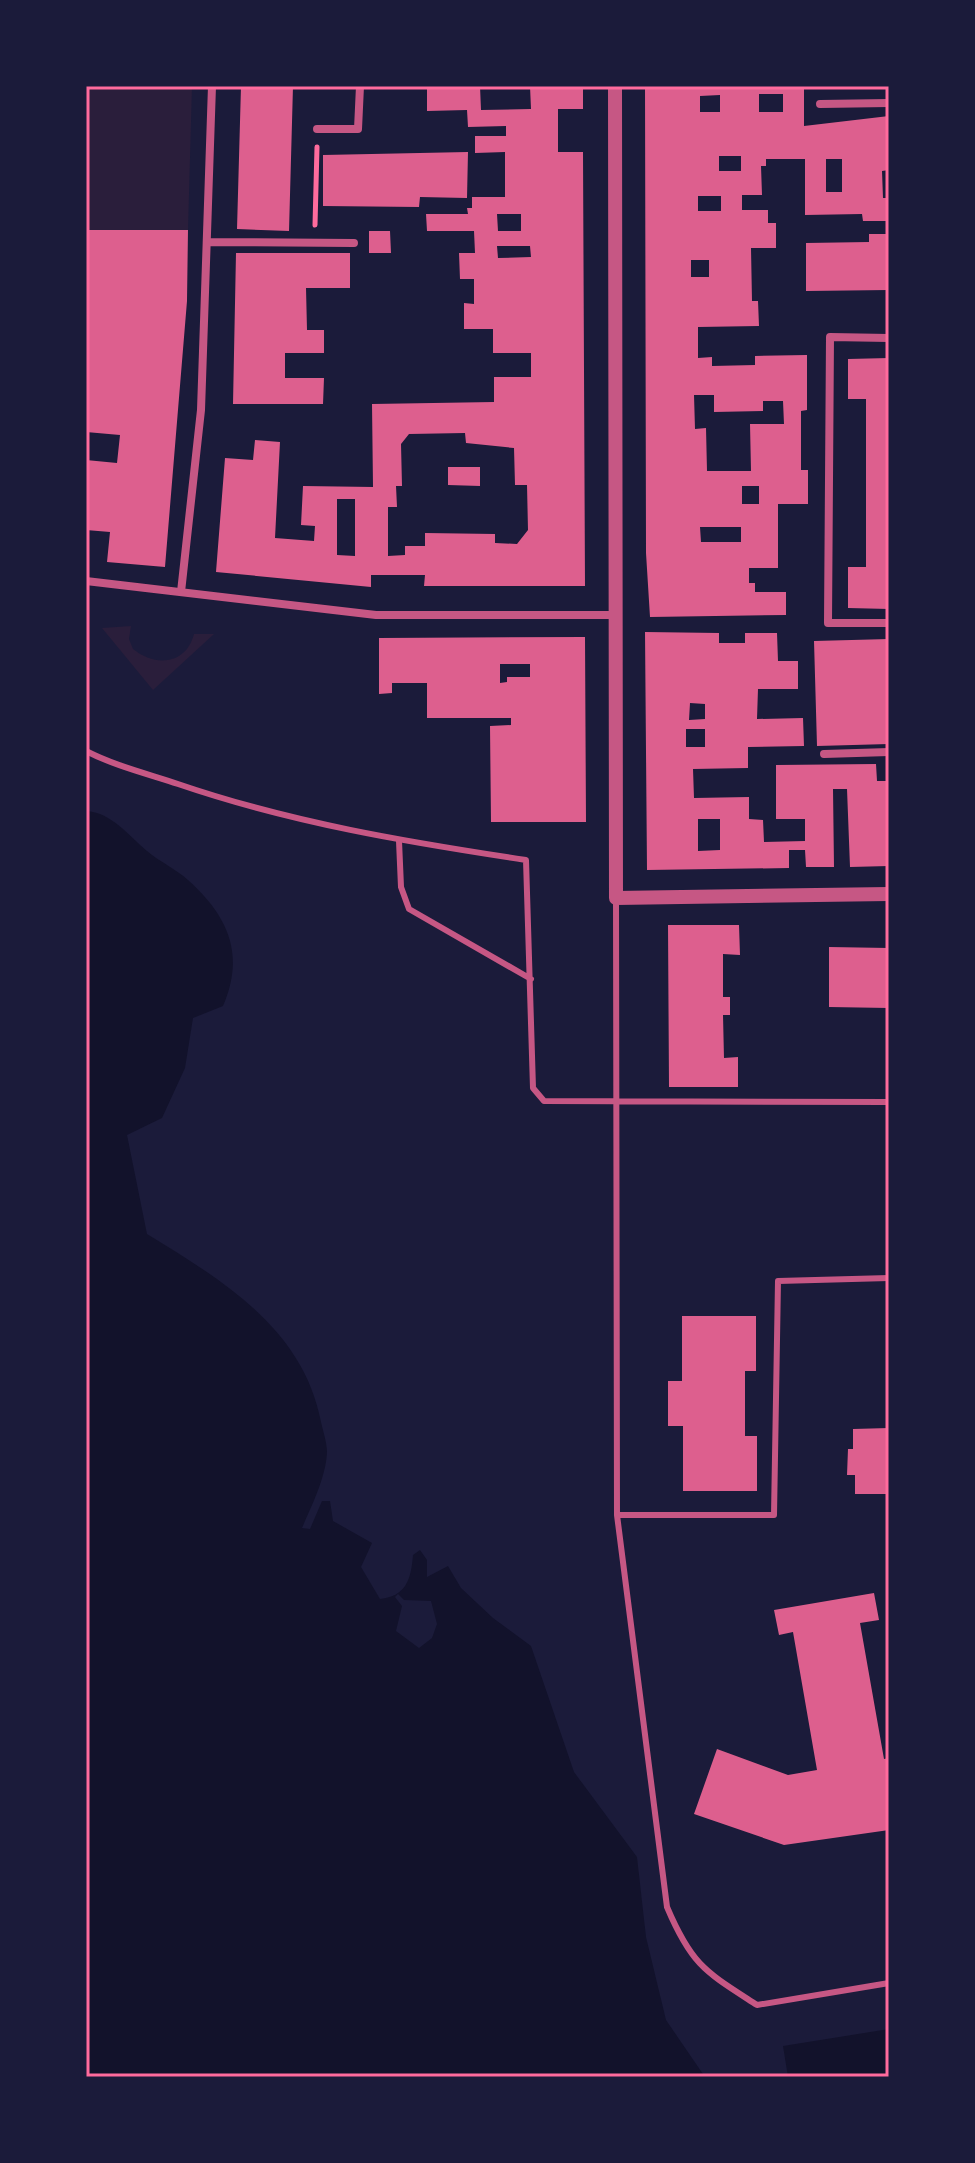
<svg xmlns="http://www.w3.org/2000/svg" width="975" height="2163" viewBox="0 0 975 2163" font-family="Barlow,sans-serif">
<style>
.green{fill:#2a1e3b}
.water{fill:#12122b}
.pier{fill:#1b1b3a}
.building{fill:#dd5f8e;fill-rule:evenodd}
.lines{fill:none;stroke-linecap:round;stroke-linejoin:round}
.path{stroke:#ff6b9d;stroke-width:5}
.service{stroke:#c65784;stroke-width:6}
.minor{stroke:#c65784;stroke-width:8}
.tertiary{stroke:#c65784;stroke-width:14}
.neatline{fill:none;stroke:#ff6b9d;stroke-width:3}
</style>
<rect width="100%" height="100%" fill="#1b1b3a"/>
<path class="green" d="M86 86H192L188 230H86Z
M131 626 129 639 133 649C155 667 186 665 194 634H214L153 690 102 628Z"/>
<path class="water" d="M86 811C111 812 129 836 147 851 160 862 176 869 188 880 229 917 245 955 223 1006L193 1018 185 1068 162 1118 127 1135 147 1234C222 1280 303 1328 321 1422 323 1431 327 1443 327 1452 326 1477 312 1505 302 1528L310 1529 322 1501H330L333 1521 372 1543 361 1567 380 1599C406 1596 411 1580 413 1555L420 1550 427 1560V1577L448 1566 461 1588 493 1618 531 1646 574 1772 637 1857 646 1937 666 2020 705 2077H86Z
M889 2029V2077H788L783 2046Z"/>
<path class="pier" d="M398 1594 404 1600 431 1601 437 1624 432 1638 419 1648 396 1631 402 1606 395 1597Z"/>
<path class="building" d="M241 86H293L289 231 237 229Z
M427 86H480L481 110 531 109 530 86H583V109H558V152H583L585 586H424L425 575H371V587L216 572 225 458 253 460 255 440 280 442 275 538 314 541 315 526 301 525 303 486 373 487 372 404 494 402V377H531V353H493V329H464V303L474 304V279H460L459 253H475L474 231H427L426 214H468L467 208H472V197H505V152L475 153V136H506V126L468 127 467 110 427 111ZM497 214H521V231H498ZM497 246H530L531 257 498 258ZM465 433 466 443 514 448 515 485H527L528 530 517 544 495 543V534L425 533V546H405V555L388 556V507H397L396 486H402L401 444 409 434ZM337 499H355V556L337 555Z
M645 86H804V126L889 116V170L882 171 883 198H889V221H863L862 214 805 215V159H766V166H761L762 195H742V210H768V223H776V248H751L752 301H758L759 326 698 327V358L712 357V366L755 365V356L807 355V410L801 411V470H808V504H778V568H749V583H755V592H786V615L650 617 646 553ZM759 94H783V112H759ZM720 95V112H700V96ZM719 156H741V171H719ZM826 159H842V192H826ZM698 196H721V211H698ZM691 260H709V277H691ZM694 395H714V412L763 411V401H783L784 424H750L751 471H707L706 428 695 429ZM742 486H759V504H742ZM700 527H741V542H701Z
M821 86H856V89H821Z
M468 152 467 198 420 197 419 207 323 206V155Z
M86 230H188L187 301 165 567 107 562 110 532 86 530V460L117 463 120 435 86 432Z
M369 231H390L391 253H369Z
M869 234H889V290L806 291V243L869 242Z
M236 253H350V288H306L307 330H324V353H285V378H324L323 404H233Z
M889 358V609L848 608V567H866V399H848V359Z
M448 467H480V486L448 485Z
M645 632 719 633V643H745V633H777L778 661H798V689H758L757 719 803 718 804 746 748 747V768L693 769 694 798 749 797V819L763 820 764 842 805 841V819H776V765L876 764 877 781H889V866L850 867 847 789H833L834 867H806L805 850H789V868L647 870ZM690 703 705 704V719L689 720ZM686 729H705V747H686ZM698 819H720V850L698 851Z
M585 637 586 822H491L490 726 511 725V718H427V683H392V693L379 694V638ZM500 664H530V677H507V682L500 683Z
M889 639V744L817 746 814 641Z
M668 925H739L740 955 723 954V997H730V1015H723L724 1058 738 1057V1087H669Z
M829 947 889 948V1008L829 1007Z
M682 1316H756V1371H745V1436H757V1491H683V1426H668V1381H682Z
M889 1428V1494H855V1475H847L848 1449H853V1429Z
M874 1593 879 1620 860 1623 884 1759 889 1758V1830L784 1845 694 1814 717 1749 788 1775 817 1770 793 1632 779 1635 774 1610Z"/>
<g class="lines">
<path class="path" d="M315 225 317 147"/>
<path class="service" d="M86 751C115 766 148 774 178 784 292 823 407 842 526 860L533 1088 544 1101 889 1102
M399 841 401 887 409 909 531 979
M616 900 617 1515 667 1907C692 1966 706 1972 757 2005L889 1983
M617 1515H774L778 1281 889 1278"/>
<path class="minor" d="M820 104 889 103
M317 129H358L360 86
M210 242 354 243
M889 338 830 337 828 623H889
M86 581 376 615H616
M181 592 201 410 212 86
M824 754 889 752"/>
<path class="tertiary" d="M615 86 616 898 889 894"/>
</g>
<rect width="975" height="2163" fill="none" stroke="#1b1b3a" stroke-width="176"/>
<rect x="88" y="88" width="799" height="1987" class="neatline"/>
</svg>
